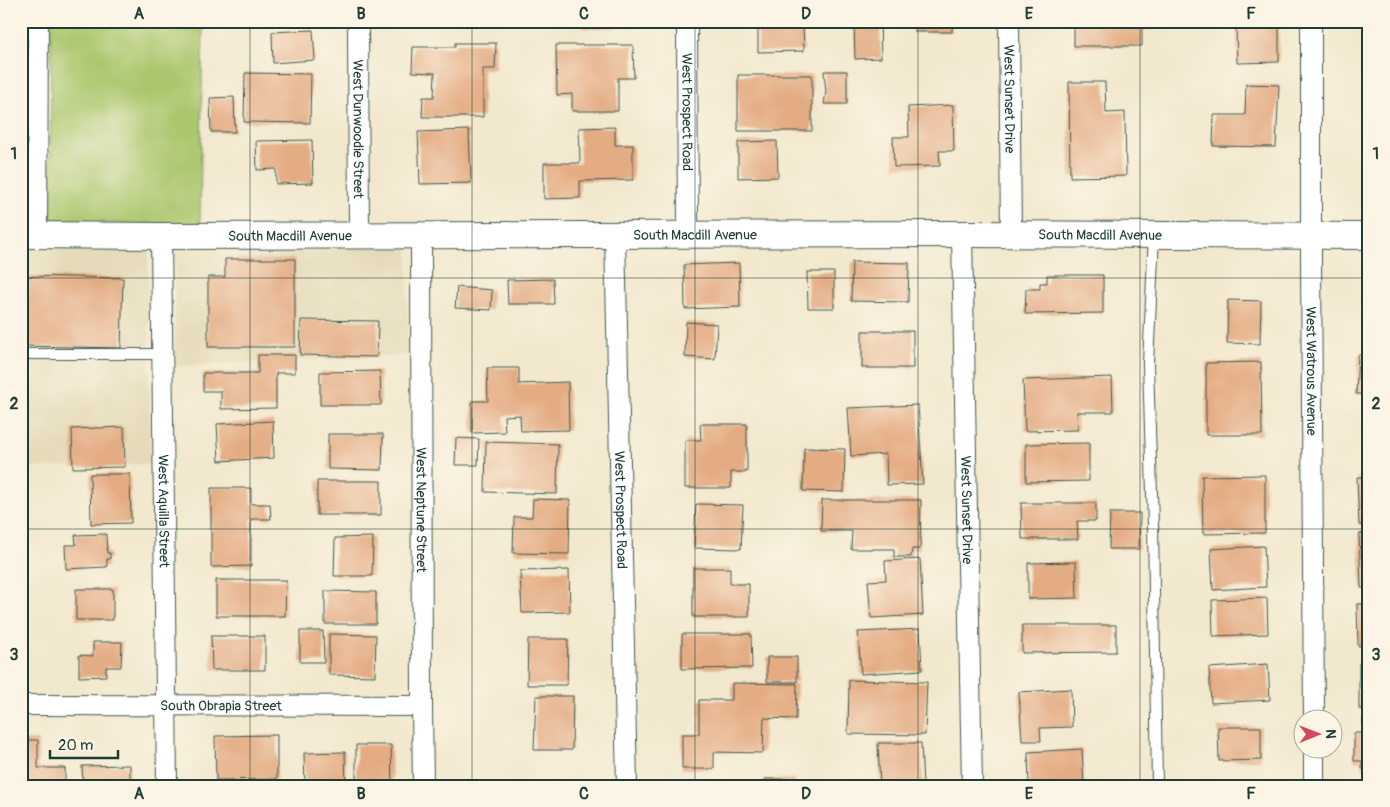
<svg xmlns="http://www.w3.org/2000/svg" width="1390" height="807" viewBox="0 0 1390 807" font-family="Pangolin,sans-serif">
<style>
.built{fill:#e5dbba}
.green{fill:#abc76e;stroke:#658251}
.building{fill:#e4ac83}
.lines{fill:none;stroke-linecap:round;stroke-linejoin:round}
.service-casing{stroke:#3f574b;stroke-width:12}
.minor-casing{stroke:#3f574b;stroke-width:22}
.tertiary-casing{stroke:#3f574b;stroke-width:28}
.service{stroke:#fff;stroke-width:10}
.minor{stroke:#fff;stroke-width:20}
.tertiary{stroke:#fff;stroke-width:26}
.grid{fill:none;stroke:#1f3d34;stroke-width:1;stroke-opacity:0.55}
.labels{text-anchor:middle;dominant-baseline:central;stroke-width:4;stroke-linejoin:round;paint-order:stroke}
.street-label{font-size:14px;fill:#1f3d34;stroke:#fcf5e5}
.neatline{fill:none;stroke:#1f3d34;stroke-width:2}
.grid-label{font-size:16px;text-anchor:middle;font-weight:bold;fill:#1f3d34}
</style>
<rect width="100%" height="100%" fill="#fcf5e5"/>
<filter id="ink" filterUnits="userSpaceOnUse"><feTurbulence type="fractalNoise" baseFrequency=".02" numOctaves="2"/><feDisplacementMap in="SourceGraphic" scale="10" xChannelSelector="R" yChannelSelector="G"/><feConvolveMatrix kernelMatrix="1 2 1 2 8 2 1 2 1" color-interpolation-filters="sRGB"/></filter>
<filter id="wash" filterUnits="userSpaceOnUse"><feTurbulence type="fractalNoise" baseFrequency=".0096" numOctaves="4" result="noise"/><feDisplacementMap in="SourceGraphic" scale="20" xChannelSelector="R" yChannelSelector="G"/><feGaussianBlur stdDeviation="1.12" result="paint"/><feColorMatrix in="noise" values="0 0 0 0 0 0 0 0 0 0 0 0 0 0 0 0 0 1.4 0 .05"/><feComposite in="paint" operator="in"/></filter>
<g filter="url(#wash)">
<rect width="100%" height="100%" fill="#f2e8ce"/>
<path class="built" d="M408 246V355L175 366 174 247Z
M21 247H148L150 464 21 468Z"/>
<path class="green" d="M21 21H25L24 223H21Z
M51 21H203L200 224 50 223Z"/>
<g id="blocks">
<path class="building" d="M583 21H636L637 27 583 28Z
M854 21H880L881 58 855 59Z
M915 21H952V32H915Z
M1074 21H1160V28H1142V46H1074Z
M1229 21H1279V62L1237 63 1236 25 1229 26Z
M803 23 804 51 758 52V24Z
M313 30 315 60 273 63 272 32Z
M455 43H496L495 69H483V117H422L423 97H434L435 73 412 72 413 47H455Z
M556 45H633L634 78H618V111H572V94L557 95Z
M824 71H847V104H824L826 92Z
M245 73 311 74 310 123 244 122Z
M738 75H812V131H738Z
M1069 82H1105L1106 113 1125 112 1126 176 1070 177Z
M1246 84 1279 85 1276 147 1213 146 1214 115H1245Z
M234 97 235 132H211L210 98Z
M953 105 954 151H939L940 166 894 167 893 137H909L908 107Z
M615 127V145H633V180L580 181V198L544 199V163H580L579 128Z
M469 130 471 183 420 184 418 132Z
M312 140 313 183 276 184V169L257 170 256 141Z
M777 141 778 177 738 178V142Z
M225 259H295V347H208V277H225Z
M852 262 909 263 908 302 851 301Z
M739 263 740 307 685 309 684 265Z
M807 272H834V308H808Z
M1047 275H1103V313L1025 314 1026 289H1040V283H1047Z
M21 276 123 278 121 348 21 346Z
M553 279 554 304H508L507 280Z
M457 287 492 290 491 310 455 308Z
M1369 298V336L1366 337 1362 299Z
M1228 300 1261 301 1260 344 1227 343Z
M301 320 378 321 377 357 300 355Z
M686 322 717 324 715 359 685 357Z
M862 331H913V368H862Z
M258 355H295V373H276V408L221 409V391H203V373H258Z
M1358 355 1369 356V394H1356Z
M1261 362 1262 435H1206V363Z
M487 368H519V384L568 382 569 430 521 431 520 415 504 416 505 432 472 433V401H488Z
M380 371 381 405H320V372Z
M1112 377 1113 412H1077L1078 430 1025 431 1023 380Z
M918 405 923 484 887 485 886 454 851 456 848 408Z
M273 421 274 458 219 461 217 424Z
M700 424H747V472H731V488H685V440H701Z
M124 427 125 467 73 468 72 429Z
M328 434H383L382 470 328 469Z
M456 438 479 439 478 465H455Z
M1366 438H1369V465H1366Z
M486 442 558 444 557 494 485 492Z
M1089 443V481L1026 482V444Z
M804 448 845 449 844 492 803 491Z
M90 474H130L131 523 91 524Z
M1265 475V533L1203 534 1202 476Z
M1357 477H1369V525H1359Z
M317 481H381V515H317Z
M211 488H251V504H270L271 519H251V566L211 567Z
M533 499 570 500 569 554 513 553 514 517H532Z
M822 500H921L920 549H912L911 557H894V549H851L852 531H821Z
M1021 503H1096V521H1077L1078 539H1022Z
M696 504 743 505 741 549 694 548Z
M1110 513H1140L1139 549H1109Z
M1369 533V588H1361L1359 534Z
M106 534 107 553H110V559H107V567L66 569 65 545H76L75 535Z
M373 537 372 576H334L335 538Z
M1264 546 1266 587 1213 590 1211 549Z
M920 559 923 615 871 618 868 581 886 580 885 561Z
M1076 562 1077 598 1028 599V563Z
M693 568H730V584H749V617H693Z
M569 570 570 612 522 613 520 571Z
M216 580H286L285 616H216Z
M76 589H113V620H76Z
M325 591 376 592V624H325Z
M1267 598 1268 634 1213 636 1212 600Z
M1357 604H1369V646H1358Z
M1022 625H1116V652L1022 653Z
M920 629 922 670 861 674 858 632Z
M300 631H323L324 662H300Z
M329 634 376 635 375 676 329 675Z
M682 634H751L752 668 682 669Z
M211 636H265V670H212Z
M528 639H568L567 685H527Z
M93 642H122L121 667H106V676L79 677V655L93 656Z
M767 657H797V682H767Z
M1359 663H1369V709H1359Z
M1268 664 1270 700 1211 703 1209 668Z
M849 680 927 682 925 735 848 734Z
M732 683 797 684 796 719 764 718 763 753 714 752V769H682V734H699V700H732Z
M1071 689 1072 727 1040 728 1041 741H1022L1019 692Z
M536 696H573L572 750H534Z
M1363 717H1369V769H1362V761H1354V733H1363Z
M1218 727H1261V760L1219 761Z
M277 735V779L216 780 215 736Z
M21 740H38V768H65V786L21 785Z
M878 743H921L923 786H880Z
M356 745H391L392 786H356Z
M1082 749 1084 786H1029L1028 752Z
M345 752 346 786H305L304 753Z
M130 765V786H83L82 766Z
M765 779H795V786H765Z"/>
</g>
</g>
<g filter="url(#ink)">
<use href="#blocks" fill-opacity="0" stroke="#3f574b" stroke-width="1"/>
<g class="lines">
<g class="service-casing">
<path id="service" d="M21 166 37 167
M1154 235 1148 364 1153 524 1157 786
M21 354H162"/>
</g>
<g class="minor-casing">
<g id="minor">
<path id="s1" d="M358 21 359 235"/>
<path id="s2" d="M687 21 688 234"/>
<path id="s3" d="M1009 21 1011 235"/>
<path id="s4" d="M1311 21V258L1314 720"/>
<path id="s5" d="M421 234 422 706 423 786"/>
<path id="s6" d="M615 234 627 786"/>
<path id="s7" d="M962 234 972 786"/>
<path d="M37 235 38 21"/>
<path id="s8" d="M161 236 167 786"/>
<path id="s9" d="M21 705 422 706"/>
<path d="M1314 750V786"/>
</g>
</g>
<g class="tertiary-casing">
<g id="tertiary">
<path id="s10" d="M21 235 161 236 962 234 1369 236"/>
</g>
</g>
<use href="#service" class="service"/>
<use href="#minor" class="minor"/>
<use href="#tertiary" class="tertiary"/>
</g>
</g>
<path class="grid" d="M250 21V786M472 21V786M695 21V786M918 21V786M1140 21V786M21 278H1369M21 529H1369"/>
<g class="labels">
<g class="street-label">
<text stroke="none"><textPath href="#s3" startOffset="78">West Sunset Drive</textPath></text>
<text stroke="none"><textPath href="#s2" startOffset="91">West Prospect Road</textPath></text>
<text stroke="none"><textPath href="#s1" startOffset="108">West Dunwoodie Street</textPath></text>
<text stroke="none"><textPath href="#s10" startOffset="674">South Macdill Avenue</textPath></text>
<text stroke="none"><textPath href="#s10" startOffset="269">South Macdill Avenue</textPath></text>
<text stroke="none"><textPath href="#s10" startOffset="1079">South Macdill Avenue</textPath></text>
<text stroke="none"><textPath href="#s4" startOffset="350">West Watrous Avenue</textPath></text>
<text stroke="none"><textPath href="#s5" startOffset="276">West Neptune Street</textPath></text>
<text stroke="none"><textPath href="#s6" startOffset="276">West Prospect Road</textPath></text>
<text stroke="none"><textPath href="#s7" startOffset="276">West Sunset Drive</textPath></text>
<text stroke="none"><textPath href="#s8" startOffset="275">West Aquilla Street</textPath></text>
<text stroke="none"><textPath href="#s9" startOffset="200">South Obrapia Street</textPath></text>
</g>
</g>
<rect width="1390" height="807" fill="none" stroke="#fcf5e5" stroke-width="55"/>
<g transform="translate(1318 734) rotate(89)"><circle r="24" fill="#fcf5e5" stroke="#a4ab9e"/>
<path d="M0-4L9 19L0 12L-9 19Z" fill="#d1495b"/>
<text y="-8" font-size="14" font-weight="bold" text-anchor="middle" fill="#1f3d34">N</text>
</g>
<path d="M50 750v8h68v-8" fill="none" stroke="#1f3d34" stroke-width="2.5"/>
<text x="58" y="750" font-size="15" fill="#1f3d34" stroke="#fcf5e5" stroke-width="4" paint-order="stroke">20 m</text>
<rect x="28" y="28" width="1334" height="752" class="neatline"/>
<g class="grid-label">
<text x="139" y="19">A</text>
<text x="361" y="19">B</text>
<text x="584" y="19">C</text>
<text x="806" y="19">D</text>
<text x="1029" y="19">E</text>
<text x="1251" y="19">F</text>
<text x="14" y="159">1</text>
<text x="1376" y="159">1</text>
<text x="14" y="409">2</text>
<text x="1376" y="409">2</text>
<text x="14" y="660">3</text>
<text x="1376" y="660">3</text>
<text x="139" y="799">A</text>
<text x="361" y="799">B</text>
<text x="584" y="799">C</text>
<text x="806" y="799">D</text>
<text x="1029" y="799">E</text>
<text x="1251" y="799">F</text>
</g>
</svg>
